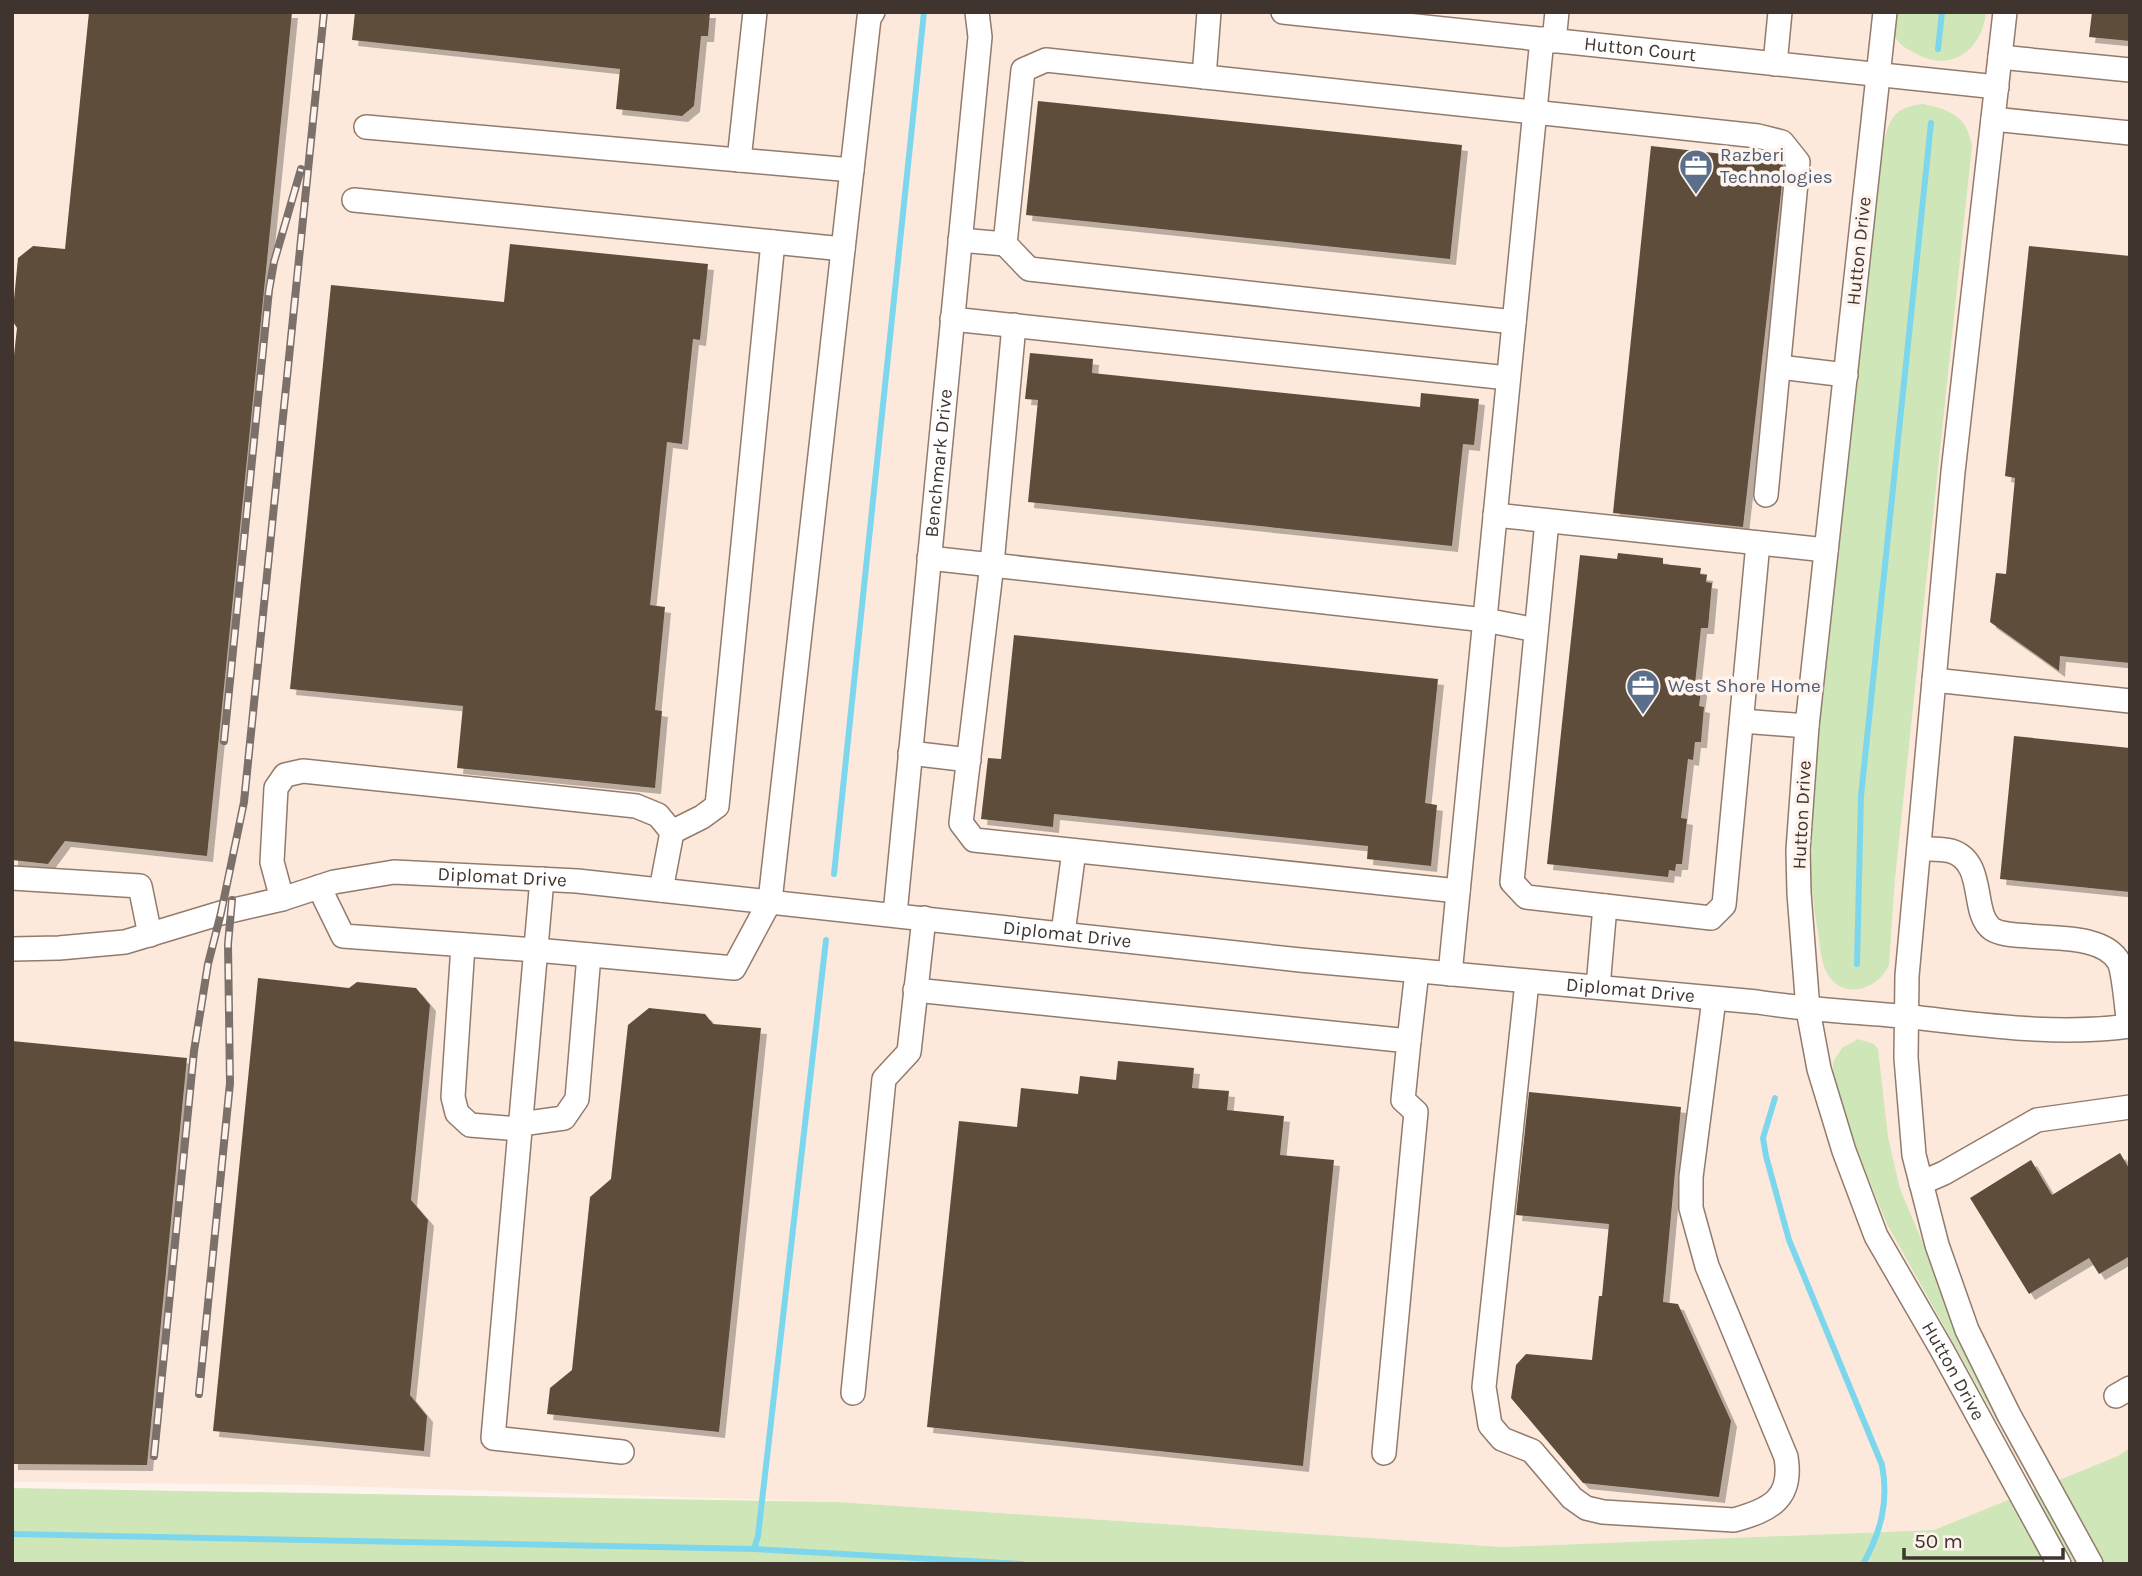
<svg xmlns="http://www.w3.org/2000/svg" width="2142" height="1576" viewBox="0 0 2142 1576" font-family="Karla,sans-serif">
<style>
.built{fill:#fde9dc}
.green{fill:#cfe6b8}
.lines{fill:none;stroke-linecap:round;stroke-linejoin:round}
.stream{stroke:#7dd7ec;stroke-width:6}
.building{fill:#5e4d3b;filter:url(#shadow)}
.minor-casing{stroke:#937b6c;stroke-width:26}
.minor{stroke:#fff;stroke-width:23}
.rail-casing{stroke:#7c716a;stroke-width:8}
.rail{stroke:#fff4ed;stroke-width:5;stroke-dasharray:16;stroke-linecap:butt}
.labels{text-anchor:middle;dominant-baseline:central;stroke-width:7;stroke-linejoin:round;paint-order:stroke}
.street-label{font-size:19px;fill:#3f352e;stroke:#fff4ed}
.service-label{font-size:19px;fill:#4e5e75;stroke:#fff4ed;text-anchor:start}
</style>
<defs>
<filter id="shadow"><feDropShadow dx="6" dy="6" stdDeviation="0" flood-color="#0004"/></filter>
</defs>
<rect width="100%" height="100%" fill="#fff4ed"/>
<path class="built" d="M12 12H2130V1448L2118 1456 1934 1530 1503 1547 838 1502 304 1485 12 1482Z"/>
<path class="green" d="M1894 12H1986C1982 52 1949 74 1913 52 1905 48 1897 43 1894 34 1892 27 1893 19 1894 12Z
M1923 104C1951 110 1966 116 1972 145L1895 879 1889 965C1878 990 1842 1001 1827 973 1821 962 1820 945 1818 932 1799 834 1819 730 1829 632 1845 471 1863 310 1882 149 1889 122 1891 107 1923 104Z
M1858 1039 1874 1044 1878 1049 1888 1137 1900 1189 1930 1260 1959 1340 2039 1488 2118 1456 2130 1448V1564H12V1488L838 1502 1503 1547 1934 1530 2035 1489 1887 1224 1855 1146 1833 1077V1062L1842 1048Z"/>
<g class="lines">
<path class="stream" d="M1938 49 1942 12
M834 874 924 12
M1857 964 1861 796 1931 123
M1775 1098 1763 1138 1766 1156 1789 1240 1882 1465C1889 1501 1881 1532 1863 1564
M12 1534 754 1549 1022 1564
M754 1549 758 1536 826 940"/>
</g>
<path class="building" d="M89 12H292L207 856 65 841 48 864 12 860V373L17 328 12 320 18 258 33 246 65 249Z
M355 12H710L708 36H701L694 106 682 116 616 109 620 69 352 40Z
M2092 12H2130V41L2089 37Z
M1038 101 1462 145 1450 259 1026 215Z
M1651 146 1778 160 1784 166 1743 527 1613 513Z
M510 244 708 264 700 340 693 339 682 444 667 442 650 605 665 607 655 710 662 711 655 788 457 768 463 706 290 689 331 285 504 302Z
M2029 246 2130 256V663L2060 656 2059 671 1990 622 1996 573 2006 574 2015 478 2005 476Z
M1030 353 1093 359 1092 373 1420 407 1421 393 1479 399 1474 445 1463 444 1452 546 1028 502 1038 400 1025 399Z
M1618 553 1663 558V564L1701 568 1700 574 1707 575 1706 582 1712 583 1708 628H1701L1695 684H1702L1699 706 1704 707 1701 742H1695L1693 760 1688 759 1681 818 1687 819 1682 864H1676L1675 871 1669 870 1668 877 1547 864 1580 555 1617 559Z
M1014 635 1438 679 1425 803 1437 805 1431 866 1367 859 1368 846 1054 814 1053 827 981 819 988 758 1001 759Z
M2014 736 2130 748V892L2000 879Z
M258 978 349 988 357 982 416 988 430 1005 411 1200 428 1220 410 1395 427 1416 424 1451 213 1431Z
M649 1008 705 1014 713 1024 761 1028 719 1432 547 1414 550 1388 572 1370 590 1197 611 1179 628 1025Z
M12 1041 187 1058 147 1465 12 1464Z
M1118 1061 1194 1068 1192 1088 1229 1091 1227 1110 1284 1116 1280 1155 1334 1160 1303 1466 927 1427 959 1121 1017 1127 1021 1088 1078 1094 1080 1076 1116 1080Z
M1529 1092 1681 1107 1663 1302 1678 1304 1731 1421 1719 1497 1583 1483 1511 1398 1516 1365 1526 1354 1592 1360 1599 1296H1602L1609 1224 1516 1215Z
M2120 1153 2130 1170V1256L2099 1274 2089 1258 2029 1294 1970 1198 2031 1160 2052 1195Z"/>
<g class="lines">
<g class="minor-casing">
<g id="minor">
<path id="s1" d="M1283 12 1997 87"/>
<path id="s2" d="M1885 12 1807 726 1798 850 1799 893 1808 1010 1819 1069 1844 1151 1876 1236 1942 1350 2059 1564"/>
<path d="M2005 12 1953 472 1907 976 1906 1058 1914 1155 1937 1245 1967 1330 2009 1415 2091 1564"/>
<path d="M1554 41 1557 12"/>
<path d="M2000 57 2130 70"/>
<path d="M1775 64 1780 12"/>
<path d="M1204 77 1209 12"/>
<path d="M1993 119 2130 133"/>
<path d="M366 127 852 170"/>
<path d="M739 160 755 12"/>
<path d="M354 200 843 249"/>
<path d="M960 240 1005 244"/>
<path d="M952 319 1508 378"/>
<path d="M1514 322 1029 269 1005 244 1023 70 1046 60 1758 136 1782 142 1798 162 1766 495"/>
<path d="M1014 325 992 564 961 823 974 840 1458 891"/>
<path d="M1779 367 1846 375"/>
<path d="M1495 515 1826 550"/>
<path d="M1547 521 1512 882 1526 897 1711 918 1724 905 1758 543"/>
<path d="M929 558 1485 620 1536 630"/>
<path d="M1934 680 2130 701"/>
<path d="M1742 721 1807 726"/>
<path d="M910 753 969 760"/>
<path d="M1919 849C1929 849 1941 848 1951 851 1987 862 1970 913 1992 929 2001 935 2018 935 2029 936 2055 939 2104 935 2119 962 2124 972 2127 1013 2129 1026"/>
<path d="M12 878 140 886 150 935"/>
<path d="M542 879 493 1438 622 1452"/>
<path d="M319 887 343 936 536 950 734 968 770 901 869 18 873 12"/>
<path d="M661 890 672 832 702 817 717 806 773 242"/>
<path d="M282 899 272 862 276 788 285 775 303 771 636 806 658 815 672 832"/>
<path id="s3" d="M895 914 980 37 977 12"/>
<path d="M1063 933 1074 851"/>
<path d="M463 945 453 1097 457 1113 470 1125 520 1129"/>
<path id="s4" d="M12 949 59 948 125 942 221 913 282 899 334 882 394 872 577 881 1300 960 1757 1002C1809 1010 1860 1012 1911 1017 1985 1025 2056 1036 2130 1026"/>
<path d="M1450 974 1542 39"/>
<path d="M1527 982 1484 1387 1490 1425 1502 1439 1532 1451 1572 1498 1586 1508 1603 1512 1734 1520C1770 1510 1793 1499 1786 1457L1707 1266 1691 1208V1177L1714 999"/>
<path d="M1598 987 1605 906"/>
<path d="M915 990 1409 1041 1403 1100 1416 1112 1384 1453"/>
<path d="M1409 1041 1417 971"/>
<path d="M521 1124 564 1118 577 1099 589 955"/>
<path d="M1921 1183 1944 1173 2037 1120 2130 1107"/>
<path d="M853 1393 884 1079 909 1052 924 918"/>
<path d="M2116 1396 2130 1388"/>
</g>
</g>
<use href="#minor" class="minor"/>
<g class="rail-casing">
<path id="rail" d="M224 741 269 290 274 262 301 169
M199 1394 230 1083 228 944 232 900
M154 1456 194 1051 208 964 221 913 244 802 324 12"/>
</g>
<use href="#rail" class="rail"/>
</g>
<defs>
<g id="office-pin" transform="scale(1.75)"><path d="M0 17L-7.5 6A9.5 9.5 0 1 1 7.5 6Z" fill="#5c6f8a" stroke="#fff4ed"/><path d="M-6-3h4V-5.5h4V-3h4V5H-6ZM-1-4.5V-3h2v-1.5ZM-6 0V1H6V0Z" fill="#fff"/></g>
</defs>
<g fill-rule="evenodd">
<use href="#office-pin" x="1696" y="166"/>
<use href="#office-pin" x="1643" y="686"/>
</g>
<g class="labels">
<g class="street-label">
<text stroke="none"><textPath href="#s1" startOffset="359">Hutton Court</textPath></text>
<text transform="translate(1859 251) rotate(-84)">Hutton Drive</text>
<text stroke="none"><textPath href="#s3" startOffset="453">Benchmark Drive</textPath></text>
<text transform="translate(1802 815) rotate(-87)">Hutton Drive</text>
<text stroke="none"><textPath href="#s4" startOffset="500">Diplomat Drive</textPath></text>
<text stroke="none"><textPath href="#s4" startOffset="1068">Diplomat Drive</textPath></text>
<text stroke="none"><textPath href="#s4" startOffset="1634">Diplomat Drive</textPath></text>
<text stroke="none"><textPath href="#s2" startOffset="1395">Hutton Drive</textPath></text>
</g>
<g class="service-label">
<text x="1720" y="155">Razberi<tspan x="1720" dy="22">Technologies</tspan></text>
<text x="1668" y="686">West Shore Home</text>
</g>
</g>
<rect width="2142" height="1576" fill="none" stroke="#3f352e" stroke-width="28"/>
<path d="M1904 1548v10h159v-10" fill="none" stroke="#3f352e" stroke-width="3.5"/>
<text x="1914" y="1548" font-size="21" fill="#3f352e" stroke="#fff4ed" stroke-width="5" paint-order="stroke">50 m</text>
</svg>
